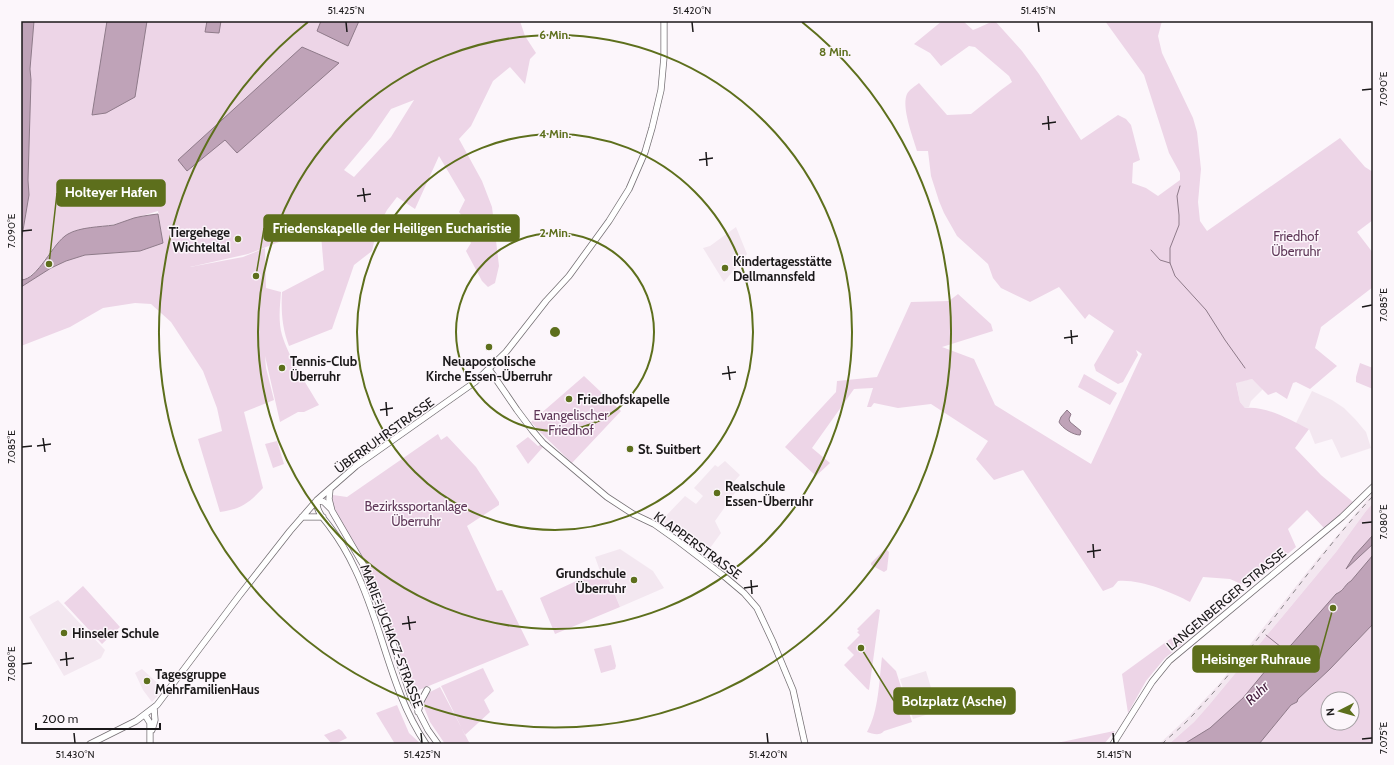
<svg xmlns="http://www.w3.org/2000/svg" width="1394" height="765" viewBox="0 0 1394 765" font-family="Cabin,sans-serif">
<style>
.built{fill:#f3e7f0}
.green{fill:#edd5e7;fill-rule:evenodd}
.water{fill:#bfa3b8;stroke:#8e7a89}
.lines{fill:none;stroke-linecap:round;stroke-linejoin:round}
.stream{stroke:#8e7a89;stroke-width:1}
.secondary-casing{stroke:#757074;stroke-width:7}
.secondary{stroke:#fff;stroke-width:5.5}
.rail{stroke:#878386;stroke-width:1;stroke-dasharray:5 5;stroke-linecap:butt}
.ticks{fill:none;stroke:#1b191a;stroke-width:1.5}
.ring{fill:none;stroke:#5d6f1c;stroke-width:2}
.poi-dot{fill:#5d6f1c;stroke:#fcf6fb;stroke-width:1.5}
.labels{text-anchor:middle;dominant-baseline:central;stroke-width:3;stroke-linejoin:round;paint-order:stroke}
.poi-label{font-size:13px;font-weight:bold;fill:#1b191a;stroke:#fcf6fb;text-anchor:start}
.park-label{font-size:13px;fill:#5e3657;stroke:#fcf6fb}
.street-label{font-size:13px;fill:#1b191a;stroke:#fcf6fb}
.water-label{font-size:14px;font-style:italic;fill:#482241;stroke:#fcf6fb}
.centre{fill:#5d6f1c;stroke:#fcf6fb;stroke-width:2}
.ring-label{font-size:12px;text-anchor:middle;font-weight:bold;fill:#5d6f1c;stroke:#fcf6fb;stroke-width:3;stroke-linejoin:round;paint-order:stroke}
.leader{fill:none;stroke:#5d6f1c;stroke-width:1.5}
.callout-dot{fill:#5d6f1c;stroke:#fcf6fb;stroke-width:1.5}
.callout{fill:#5d6f1c;stroke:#5d6f1c;stroke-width:1.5}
.callout-label{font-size:14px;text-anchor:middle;font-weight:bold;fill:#fff}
.neatline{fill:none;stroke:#1b191a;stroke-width:1.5}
.ticks-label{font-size:10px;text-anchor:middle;fill:#1b191a}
</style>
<rect width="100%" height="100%" fill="#fcf6fb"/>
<path class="built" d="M736 227 747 254 724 282 703 248 710 246Z
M1252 379 1263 389 1251 401 1249 407 1245 408 1240 402 1236 382Z
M1312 391 1332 400 1344 408 1355 419 1366 432 1371 448 1341 458 1332 439 1315 444 1309 429 1296 423Z
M725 461 740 475 732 484 737 490 715 521 721 533 705 555 661 521 685 496 696 504 703 496 694 488 715 465 718 467Z
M1373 493V503L1366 511 1336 552 1209 705 1194 722 1169 744H1159L1189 716 1218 685 1318 558Z
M620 549 653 571 664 588 620 607 605 569 600 571 595 557Z
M58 600 105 650 101 658 64 676 29 617Z
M142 669 164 689 152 702 143 690 135 673Z
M926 671 938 711 913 719 900 679Z"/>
<path class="green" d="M34 21H520L525 36 536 53 530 59 525 84 510 67 493 81 471 126 459 139 482 181 492 207 499 266 495 283 488 287 482 281 466 251 471 243 462 229 466 221 459 212 465 200 439 156 415 209 397 197 387 210 377 229 372 251 354 265 332 329 289 346C282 328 281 311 282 292L324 270 321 235 307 227 284 240 248 254 190 267 243 257 265 248 266 288 281 292C280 306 278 321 282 335 289 358 307 385 319 405L304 412H298L280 422 265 356 266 368 274 400 244 412 263 488C249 503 241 509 220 512L198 439 222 431 217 408 203 371 171 322 151 304 135 303 103 308 70 327 21 346V287L51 268 66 261 85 255 140 251 163 243 158 211 116 224 74 231 68 234 53 248 37 270 25 280H21V242L29 195 28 180 31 80 30 69ZM414 100 391 137 354 177 344 170 371 138 391 109Z
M942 21H963L973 30C979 28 992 21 995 21L1022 51 1039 74 1081 140 1118 115 1126 119 1131 125 1140 160 1133 163 1132 183 1146 188 1158 196 1180 180V173L1169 153 1144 75 1105 21H1162L1158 36 1162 53 1193 118 1197 132 1201 169 1198 202 1200 221 1207 231 1340 138 1365 167 1373 172V220L1357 232 1373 253V287L1321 327 1315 348 1337 366 1310 389 1296 382 1293 383 1287 399 1276 392 1268 395 1252 379 1236 383 1240 402 1245 408C1268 406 1289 420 1309 429L1295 448 1321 475 1353 502 1340 516 1324 528 1307 510 1288 529 1296 547 1248 587 1230 579 1203 577 1190 602C1171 592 1140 579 1118 581L1113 587 1103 591 1023 470 994 480 976 459 988 441 931 404 898 408 874 403 871 407H867L873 388 854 389 812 448 830 463 816 476 785 447 836 392 837 381 877 377 911 302 949 301 958 294 991 324 993 331 942 347 974 359 995 405 1091 464 1142 354 1136 350 1138 355 1123 382 1118 384 1096 371 1094 365 1114 331 1089 314 1085 319 1059 287 1030 302 1001 288 993 278 988 264 957 236 944 213 939 201 931 176 928 151H917C913 137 901 107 907 94 909 90 915 86 919 83L947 115 971 114 1001 90 1012 82 1009 76 975 47 969 46 941 66 930 53 914 44Z
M1360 363 1373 368V389L1356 382V377Z
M1084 374 1117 393 1110 405 1078 387Z
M584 376 621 411 572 463 541 433 531 422Z
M438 434 441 440 447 436 476 467 499 502V505L467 526 497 591 502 590 529 645 414 692 381 603 331 501 333 495 347 497Z
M528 437 538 446 540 445 543 447 528 464 516 446Z
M277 441 284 464 273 468 265 444Z
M1373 503V744H1169L1194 722 1209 705 1336 552 1366 511ZM1328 699H1352V723H1328Z
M884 550H887L889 552 887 570 884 572 871 565V563Z
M604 568 620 607 555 634 540 598Z
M83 586 120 627 102 644 64 603Z
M877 609 880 610 869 690 867 689 844 665 854 655 847 648 860 635 857 632 859 631 857 629Z
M1177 634 1184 643 1165 658 1146 681 1128 713 1122 674Z
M611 645 616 666 615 669 601 673 594 649Z
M882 657 896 671 912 722 884 731C880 736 873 734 867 732 879 710 879 681 882 657Z
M483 668 494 691 484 700 490 712 465 735 441 686Z
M440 687 470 744H445L430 722 420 697Z
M397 705 409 733 421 744H395L376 713Z
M339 729 342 731 347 738 335 744H332L324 735Z
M1115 731 1104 744H1052L1114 731Z"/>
<path class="water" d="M21 21H34L30 69 31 80 28 180 29 195 21 242Z
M107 21H147L135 97 106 113 92 115Z
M207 21H221L219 33 205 32Z
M321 21H359L348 46 317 31Z
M302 47 339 63 237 153 225 140 187 171 178 160Z
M158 214 163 243 140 251 85 255 66 261 51 268 21 287V280C38 280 52 243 68 234 80 227 100 227 114 225 121 223 127 220 134 218 142 216 150 215 158 214Z
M1067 410 1071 414 1069 419 1070 422 1081 431 1080 435C1073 435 1062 428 1059 422L1061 417Z
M1373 535V544L1346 569 1354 556Z
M1373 555V624L1330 669 1298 699 1297 702 1291 705 1259 744H1184L1210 728 1243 698 1271 664 1292 644 1336 594C1345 590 1344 585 1351 581Z"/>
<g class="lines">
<path class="stream" d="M1180 186 1177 196 1179 215V225L1170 248V263L1175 276 1206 310 1225 340 1245 368
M1151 250 1160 260 1170 263
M1266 635 1281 647"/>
<g class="secondary-casing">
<path id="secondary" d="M489 369 517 410 532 430 543 443 607 497 633 514 654 524 678 541 725 577 744 593 757 608 773 642 793 690 805 744
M330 489 329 499 332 511 364 566 383 614 411 697 428 730 438 744
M317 500C317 503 317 507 318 509 320 516 326 521 330 527 340 540 348 554 355 569 383 626 390 691 426 744
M317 500 324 502 331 509
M302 517H323
M418 712 421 701 427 690
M145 715 150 723V744
M152 730 155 720 154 708
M90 744 136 721 157 705 239 596 290 531 317 500 356 466 475 382 506 352 546 301 569 276 609 221 629 189 645 152 652 128 661 90 664 57V21
M1113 744 1152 682 1169 661 1342 517 1373 487"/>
</g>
<use href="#secondary" class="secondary"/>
<path class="rail" d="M1162 744C1171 735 1182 727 1191 717 1257 648 1308 566 1373 496"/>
</g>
<path class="ticks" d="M346 22 347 32M692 22 693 32M1038 22 1039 32M1362 90 1372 89M1048 116 1049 130M1042 124 1056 122M706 152 707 166M699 160 713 158M363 188 365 202M357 196 371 194M22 231 32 230M1362 307 1372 305M1071 330 1072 344M1064 338 1078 336M728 366 730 380M722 374 736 372M386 402 387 416M380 410 393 408M43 438 45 452M37 446 51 444M22 447 32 446M1362 523 1372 522M1093 544 1094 558M1087 552 1101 550M751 580 752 594M744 588 758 586M408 616 410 630M402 624 416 622M66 652 67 666M60 660 74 658M22 664 32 663M74 733 75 743M421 733 422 743M767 733 768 743M1113 733 1114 743M1362 739 1372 738"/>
<g class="ring">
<circle cx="555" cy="332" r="99"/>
<circle cx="555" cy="332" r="198"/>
<circle cx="555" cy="332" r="297"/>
<path d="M802 22A396 396 0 1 1 308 22"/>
</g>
<g class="poi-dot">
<circle cx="238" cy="239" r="4"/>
<circle cx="725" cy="268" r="4"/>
<circle cx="489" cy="347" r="4"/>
<circle cx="282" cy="368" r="4"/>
<circle cx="569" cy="399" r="4"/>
<circle cx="630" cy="449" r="4"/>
<circle cx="717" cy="493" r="4"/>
<circle cx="634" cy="580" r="4"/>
<circle cx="64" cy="633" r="4"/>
<circle cx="147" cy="681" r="4"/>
</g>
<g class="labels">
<g class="poi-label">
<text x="230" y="232" text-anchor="end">Tiergehege<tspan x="230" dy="15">Wichteltal</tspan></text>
<text x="733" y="261">Kindertagesstätte<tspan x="733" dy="15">Dellmannsfeld</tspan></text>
<text x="290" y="361">Tennis-Club<tspan x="290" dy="15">Überruhr</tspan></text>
<text x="489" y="361" text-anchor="middle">Neuapostolische<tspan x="489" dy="15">Kirche Essen-Überruhr</tspan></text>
<text x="577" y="399">Friedhofskapelle</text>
<text x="638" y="449">St. Suitbert</text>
<text x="725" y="486">Realschule<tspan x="725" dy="15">Essen-Überruhr</tspan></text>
<text x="626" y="573" text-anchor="end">Grundschule<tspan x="626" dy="15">Überruhr</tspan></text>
<text x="72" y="633">Hinseler Schule</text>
<text x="155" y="674">Tagesgruppe<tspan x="155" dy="15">MehrFamilienHaus</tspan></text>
</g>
<g class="park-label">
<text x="1296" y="236">Friedhof<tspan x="1296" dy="15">Überruhr</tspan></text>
<text x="571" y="415">Evangelischer<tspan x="571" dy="15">Friedhof</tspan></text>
<text x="416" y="506">Bezirkssportanlage<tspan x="416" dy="15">Überruhr</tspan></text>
</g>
<g class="street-label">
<text transform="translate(384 435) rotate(-36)">ÜBERRUHRSTRASSE</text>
<text transform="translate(698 545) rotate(36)">KLAPPERSTRASSE</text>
<text transform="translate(1226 599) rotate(-40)">LANGENBERGER STRASSE</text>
<text transform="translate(392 636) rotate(69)">MARIE-JUCHACZ-STRASSE</text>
</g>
<g class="water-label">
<text transform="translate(1257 693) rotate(-44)">Ruhr</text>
</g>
</g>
<circle cx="555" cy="332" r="6" class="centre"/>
<g class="ring-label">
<text x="555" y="39">6 Min.</text>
<text x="835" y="56">8 Min.</text>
<text x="555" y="138">4 Min.</text>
<text x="555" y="237">2 Min.</text>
</g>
<path class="leader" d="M49 264L57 193M256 276L264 228M1333 608L1319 659M861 648L894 701"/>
<g class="callout-dot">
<circle cx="49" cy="264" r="4"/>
<circle cx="256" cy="276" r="4"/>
<circle cx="1333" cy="608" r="4"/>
<circle cx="861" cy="648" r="4"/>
</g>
<g class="callout">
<rect x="57" y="180" width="108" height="26" rx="4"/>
<rect x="264" y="215" width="255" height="26" rx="4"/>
<rect x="1193" y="646" width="126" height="26" rx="4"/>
<rect x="894" y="688" width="121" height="26" rx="4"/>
</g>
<g class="callout-label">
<text x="111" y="197">Holteyer Hafen</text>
<text x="392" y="233">Friedenskapelle der Heiligen Eucharistie</text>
<text x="1256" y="664">Heisinger Ruhraue</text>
<text x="954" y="706">Bolzplatz (Asche)</text>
</g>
<rect width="1394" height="765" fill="none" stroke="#fcf6fb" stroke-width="44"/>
<g transform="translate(1340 711) rotate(264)"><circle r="19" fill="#fcf6fb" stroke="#a29ea1"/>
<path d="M0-3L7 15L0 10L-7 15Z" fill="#5d6f1c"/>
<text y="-6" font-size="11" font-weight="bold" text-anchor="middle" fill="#1b191a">N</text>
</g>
<path d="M36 723v6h124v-6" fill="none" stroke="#1b191a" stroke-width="2"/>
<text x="42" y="723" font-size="12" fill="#1b191a" stroke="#fcf6fb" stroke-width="3" paint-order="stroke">200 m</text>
<rect x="22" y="22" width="1350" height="721" class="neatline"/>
<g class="ticks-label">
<text x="346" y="14">51.425°N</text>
<text x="692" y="14">51.420°N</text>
<text x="1038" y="14">51.415°N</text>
<text transform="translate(1383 89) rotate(-90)" y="4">7.090°E</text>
<text transform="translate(11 231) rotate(-90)" y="4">7.090°E</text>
<text transform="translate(1383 305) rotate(-90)" y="4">7.085°E</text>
<text transform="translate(11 447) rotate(-90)" y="4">7.085°E</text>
<text transform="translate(1383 522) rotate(-90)" y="4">7.080°E</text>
<text transform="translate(11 664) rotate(-90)" y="4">7.080°E</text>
<text transform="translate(1383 738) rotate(-90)" y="4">7.075°E</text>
<text x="75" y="758">51.430°N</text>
<text x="422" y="758">51.425°N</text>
<text x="768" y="758">51.420°N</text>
<text x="1114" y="758">51.415°N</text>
</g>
</svg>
